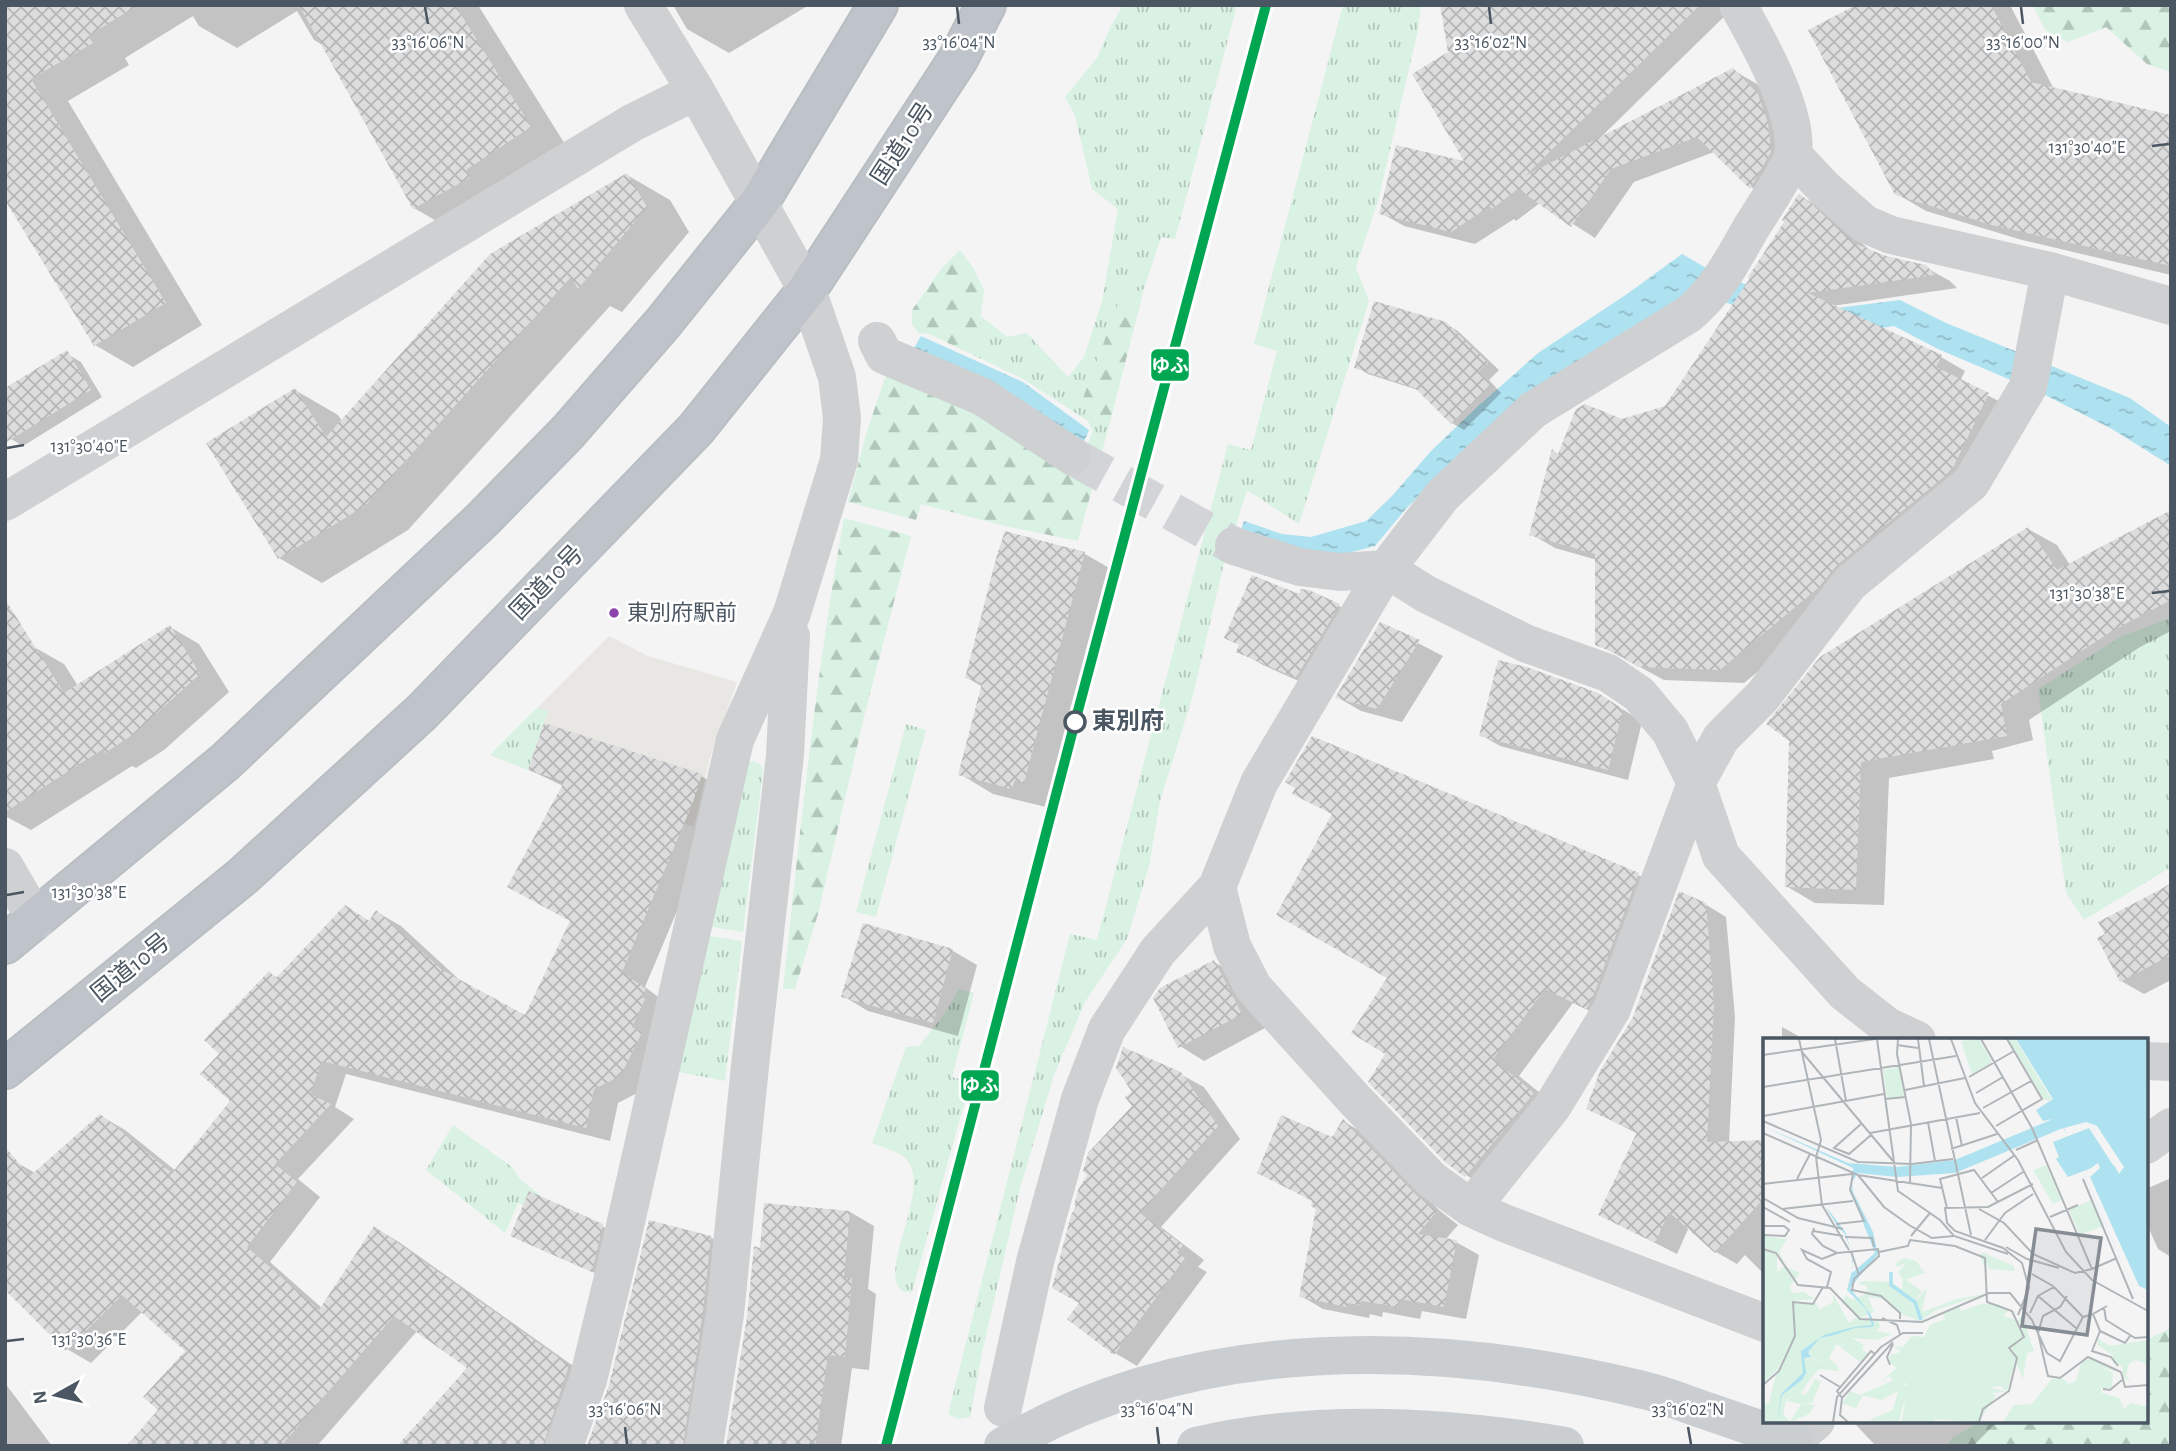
<svg xmlns="http://www.w3.org/2000/svg" width="2176" height="1451" viewBox="0 0 2176 1451" font-family="'Alegreya Sans','Noto Sans JP',sans-serif">
<style>
.commercial{fill:#e8e7e3}
.grass{fill:url(#grass-tufts)}
.forest{fill:url(#forest-firs)}
.water{fill:url(#water-ripples)}
.shadow{fill:#0003}
.building{fill:url(#building-cross-hatch)}
.lines{fill:none;stroke-linecap:round;stroke-linejoin:round}
.minor-tunnel{stroke:#d2d4d7;stroke-width:38;stroke-dasharray:38 19;stroke-linecap:butt}
.highway-casing{stroke:#b9bec3;stroke-width:42}
.minor{stroke:#ced0d2;stroke-width:38}
.major{stroke:#caced1;stroke-width:38}
.highway{stroke:#bec4c9;stroke-width:38}
.rail-1-casing{stroke:#fff;stroke-width:16}
.rail-1{stroke:#00a651;stroke-width:10}
.ticks{fill:none;stroke:#4a5661;stroke-width:2.5}
.bus-dot{fill:#8e44ad;stroke:#fff;stroke-width:2.5}
.stop-dot{fill:#fff;stroke:#4a5661;stroke-width:3.5}
.labels{text-anchor:middle;dominant-baseline:central;stroke-width:5;stroke-linejoin:round;paint-order:stroke}
.bus-label{font-size:22px;fill:#4a5661;stroke:#fff;text-anchor:start}
.street-label{font-size:24px;fill:#4a5661;stroke:#fff}
.stop-label{font-size:24px;font-weight:bold;fill:#4a5661;stroke:#fff;text-anchor:start}
.inset-river{fill:none;stroke:#aee2f0;stroke-width:3.5}
.inset-road{fill:none;stroke:#b0b5b9;stroke-width:2}
.view{fill:#868d94;fill-opacity:0.15;stroke:#868d94;stroke-width:3.5}
.inset-edge{fill:none;stroke:#4a5661;stroke-width:3.5}
.ticks-label{font-size:18px;text-anchor:middle;fill:#4a5661;stroke:#fff;stroke-width:5;stroke-linejoin:round;paint-order:stroke}
.line-badge{stroke:#fff;stroke-width:2.5}
.badge-label{font-size:19px;text-anchor:middle;font-weight:bold;fill:#fff}
</style>
<defs>
<pattern id="grass-tufts" width="24" height="20" patternUnits="userSpaceOnUse" patternTransform="scale(1.75)"><rect width="24" height="20" fill="#d9f2e3"/><path d="M3 7l-1-3M5 7V3M7 7l1-3M15 17l-1-3M17 17v-4M19 17l1-3" fill="none" stroke="#b2c7bb"/></pattern>
<pattern id="forest-firs" width="22" height="20" patternUnits="userSpaceOnUse" patternTransform="scale(1.75)"><rect width="22" height="20" fill="#d9f2e3"/><path d="M5 1l3.5 6h-7zM16 11l3.5 6h-7z" fill="#b2c7bb"/></pattern>
<pattern id="water-ripples" width="26" height="14" patternUnits="userSpaceOnUse" patternTransform="scale(1.75)"><rect width="26" height="14" fill="#aee2f0"/><path d="M2 4q2-2 4 0t4 0M15 11q2-2 4 0t4 0" fill="none" stroke="#90bac6"/></pattern>
<pattern id="building-cross-hatch" width="8" height="8" patternUnits="userSpaceOnUse" patternTransform="scale(1.75)"><rect width="8" height="8" fill="#ddddde"/><path d="M0 0l8 8M0 8l8-8" fill="none" stroke="#b5b6b7"/></pattern>
</defs>
<rect width="100%" height="100%" fill="#f4f4f4"/>
<path class="commercial" d="M609 636 648 656 737 682 710 758 694 827 561 783 490 755Z"/>
<path class="grass" d="M1123 5H1237L1175 239 1161 237 1144 289 1120 300 1083 398 1109 426 1098 466 1072 468 1083 454 1093 431 1088 421 1023 379 967 352 978 338 981 316 1007 337 1027 333 1068 377 1084 357 1102 301 1118 209 1092 189 1075 115 1065 97 1097 58 1110 28Z
M1343 5H1421L1418 30 1379 197 1356 267 1369 301 1299 524 1247 490 1225 559 1193 695 1160 801 1149 866 1127 939 1085 1002 1054 1075 1020 1188 982 1353 970 1417 958 1419 948 1414 1070 934 1097 940 1228 444 1251 450 1277 351 1254 344Z
M2171 618V867L2084 920 2066 893 2038 689 2122 636Z
M537 708 548 711 528 770 490 755Z
M906 724 926 730 876 917 856 912Z
M754 761 760 764 763 770 743 932 706 926 746 763Z
M704 935 742 941 725 1081 674 1071Z
M959 989 974 993 952 1077 970 1082 912 1292H904C903 1292 897 1285 897 1284 886 1255 931 1187 906 1159 899 1151 882 1147 872 1143L906 1047 919 1046 945 1013Z
M453 1125 512 1167 520 1179 540 1195 534 1209 518 1203 505 1233 426 1170Z"/>
<path class="forest" d="M2033 5H2171V72L2147 64 2106 27 2068 42 2045 30Z
M960 250 974 269 984 290 978 338 967 352 929 334 919 333 912 325V310L942 268Z
M1144 289 1109 426 1083 398 1120 299Z
M892 373H901L1072 468 1098 466 1078 541 1005 526 921 504 916 520 848 502 867 431 885 378Z
M844 518 911 536 865 713 818 914 795 989H783C800 831 816 674 844 518Z
M2171 1328V1446H1946L1953 1437 1982 1421H2146V1340Z"/>
<path class="water" d="M1682 254 1708 269 1782 299 1821 310 1900 300 1946 323 2130 398 2171 427V466L2112 429 2041 393 1938 349 1894 326 1817 339 1725 302 1446 468 1405 510 1375 546 1337 556 1237 540 1244 521 1282 534 1311 537 1366 521 1392 496 1431 451 1476 408 1538 353 1627 294Z
M921 336 1023 382 1089 430 1080 451 911 353Z"/>
<path class="shadow" d="M5 5H478L568 149 452 230 414 208 324 46 314 40 297 11 237 48 199 26 193 16 125 58 129 65 68 101 202 325 133 367 95 345Z
M673 5H809L729 53 687 29Z
M1442 5H1736L1600 138 1733 70 1757 84 1781 109 1774 201 1751 187 1714 152 1634 182 1595 238 1540 203 1516 221 1514 219 1475 244 1404 226 1381 213 1467 164Z
M1860 5H2010L2056 93 2171 117V275L2022 240 1926 211 1897 194Z
M627 175 670 200 689 232 622 312 610 306 408 530 322 583 279 558 209 444 295 390 338 415 342 421Z
M1799 195 1823 209 1872 252 1925 267 1950 281 1957 288 1832 306 1941 357 1965 371 1960 381 2012 408 1843 601 1744 683 1664 680 1597 644V560L1555 548 1531 534 1559 455 1622 421 1666 408 1752 278 1786 222Z
M1445 324 1458 331 1499 370 1489 380 1501 393 1464 430 1452 423 1421 391 1368 374 1356 367Z
M69 355 81 362 102 397 23 446 11 439Z
M2171 512V631L2140 647 2029 720 2033 740 1992 751 1994 759 1889 778 1884 905 1815 903 1786 886 1791 740 2028 529 2057 545 2070 565Z
M1007 533 1085 554 1118 573 1057 801 1048 798 1046 807 993 794 960 774 983 687 967 678Z
M1300 596 1339 606 1363 620 1321 691 1263 665 1238 651Z
M1381 624 1443 656 1402 722 1361 711 1337 697Z
M170 627 199 644 229 692 164 750 136 768 132 766 31 830 5 816V665L34 647 64 664 78 686Z
M1618 706 1642 722 1628 780 1500 746 1481 735Z
M1313 738 1638 875 1666 890 1614 1023 1573 1003 1519 1076 1561 1110 1493 1191 1466 1175 1388 1054 1389 977 1334 815 1295 793Z
M530 770 701 776 725 790 717 816 645 987 669 1005 643 1090 618 1103 610 1141 346 1074 335 1107 354 1119 298 1179 320 1197 270 1262 322 1308 375 1228 399 1242 593 1380 570 1446H399L470 1367 418 1330 317 1446H163L160 1410 187 1351 143 1311 91 1363 67 1349 16 1162 35 1173 101 1116 125 1130 176 1171 232 1101 221 1054 269 973 278 978 345 907 371 922 377 912 401 926 464 984 526 1018 572 921 563 786Z
M2171 883V984L2169 981 2144 994 2121 981 2107 935 2145 899Z
M1705 904 1726 917 1735 1017 1729 1143 1765 1142V1275L1745 1255 1737 1264 1716 1252 1689 1227 1677 1254 1600 1215 1638 1134 1588 1108Z
M864 925 953 951 977 965 958 1036 868 1011 843 996Z
M1214 962 1239 976 1265 1028 1204 1061 1180 1046Z
M1782 1027 1802 1038 1804 1040H1782Z
M1180 1074 1204 1087 1240 1139 1161 1227 1204 1260 1198 1267 1207 1272 1137 1366 1115 1353 1081 1303Z
M1344 1122 1366 1134 1439 1210 1458 1225 1445 1240 1456 1242 1479 1255 1466 1319 1422 1311 1420 1319 1383 1312 1382 1317 1370 1314 1369 1318 1323 1309 1301 1296 1333 1139Z
M2171 1178V1257L2158 1249 2146 1222V1189Z
M850 1212 874 1226 868 1289 876 1294 869 1370 852 1368 841 1446H728L762 1250Z
M602 1226 614 1233 604 1277 524 1242Z
M710 1237 735 1251 708 1446H589Z
M5 1383 52 1446H5Z
M1861 1421H1998L1973 1446H1876L1856 1425Z"/>
<path class="building" d="M5 5H138L88 36 93 43 31 79 166 303 94 346 5 200Z
M299 5H455L531 127 466 170 471 177 413 209Z
M1440 5H1700L1525 176 1733 68 1758 94 1768 123 1771 152 1750 189 1697 137 1611 169 1571 227 1518 189 1492 209 1490 206 1451 232 1379 214 1396 145 1464 161 1412 74 1448 52Z
M1856 5H1991L2031 82 2171 115V266L1992 225 1895 195 1808 30Z
M627 173 647 207 578 289 571 277 365 506 278 559 206 443 295 388 326 437 490 254Z
M1799 193 1856 244 1886 256 1926 265 1935 275 1808 293 1942 355 1936 367 1989 393 1952 470 1836 566 1818 588 1720 670 1638 667 1620 655 1595 645V554L1529 535 1552 449 1558 454 1576 409 1585 404 1622 419 1665 406 1750 278 1748 277 1784 222 1782 220Z
M1374 301 1446 322 1488 363 1478 372 1491 385 1451 424 1415 388 1354 368Z
M67 350 91 390 5 443V388Z
M2171 510V600L2112 631 2001 704 2007 736 1861 762 1856 890 1785 887 1789 741 1766 724 1820 657 2028 527 2057 570Z
M1005 531 1085 552 1024 783 1015 780 1012 789 958 775 982 683 965 678 997 555Z
M1252 575 1299 594 1301 589 1309 590 1340 604 1296 678 1236 652 1239 645 1224 638Z
M5 599 64 693 170 625 200 674 134 734 105 753 103 749 5 812Z
M1380 622 1420 640 1377 709 1335 698Z
M1498 660 1527 667 1598 693 1623 709 1608 770 1479 736Z
M544 723 702 774 693 802 622 972 646 989 642 997 645 999 632 1027 642 1032 624 1069 619 1077 594 1089 586 1128 322 1061 310 1094 331 1104 275 1164 297 1182 247 1247 319 1310 374 1226 569 1365 543 1446H397L467 1368 394 1316 281 1446H126L158 1410 143 1397 185 1351 122 1295 66 1351 5 1290V1147L30 1176 100 1114 172 1173 230 1101 200 1074 219 1054 204 1040 269 971 276 978 345 905 369 921 376 910 442 970 525 1015 570 921 507 887 564 782 528 770Z
M1312 736 1639 873 1592 999 1586 1009 1545 989 1493 1059 1534 1093 1465 1177 1446 1163 1368 1082 1385 1054 1351 1033 1387 978 1276 915 1332 814 1292 794 1295 788 1285 782Z
M2171 884V955L2120 982 2097 938 2105 934 2098 922Z
M1679 891 1706 903 1714 1004 1707 1142 1765 1140V1197L1715 1253 1669 1212 1655 1243 1598 1215 1637 1132 1586 1109 1600 1071 1633 1017Z
M863 923 953 949 933 1023 841 997Z
M1214 960 1242 1014 1178 1048 1153 998 1160 988Z
M1123 1047 1181 1072 1218 1126 1140 1213 1183 1245 1177 1253 1185 1258 1114 1355 1067 1319 1079 1303 1052 1288 1071 1215 1076 1206 1074 1205 1078 1190 1087 1175 1083 1171 1088 1153 1132 1106 1125 1097 1132 1092 1116 1068Z
M1281 1115 1332 1137 1343 1119 1416 1195 1437 1211 1418 1234 1457 1240 1444 1307 1400 1299 1398 1307 1361 1301 1359 1305 1348 1303 1347 1307 1299 1297 1316 1209 1311 1206 1312 1201 1257 1173Z
M529 1191 603 1224 592 1272 510 1236Z
M764 1203 850 1211 844 1278H852L845 1357 828 1355 815 1446H726L747 1317 754 1246 760 1248Z
M649 1220 711 1236 703 1311 683 1446H587L609 1385Z"/>
<g class="lines">
<path class="minor-tunnel" d="M1072 456 1234 546"/>
<g class="highway-casing">
<path id="highway" d="M5 944 225 762 483 519 568 432 663 323 759 203 878 5
M5 1069 243 876 422 712 696 429 807 290 958 59 986 5"/>
</g>
<path class="minor" d="M643 5 696 91
M1738 5C1758 41 1799 112 1793 154 1792 165 1759 215 1751 228 1732 261 1719 288 1689 314L1533 410 1442 496 1386 569 1259 783 1217 887 1232 946 1253 987 1355 1100 1432 1180 1471 1208 1504 1223 1765 1323
M1793 155 1824 188 1865 224 1891 235 2050 271 2171 306
M877 341 884 355 983 397 1072 456
M5 502 632 123 696 91 807 290 837 377 842 418 839 460 792 613 735 740 618 1257 588 1380 564 1446
M1234 546 1300 567 1340 572 1386 569 1426 594 1527 644 1608 673 1639 694 1670 731 1696 783 1721 856 1845 993 1887 1026 1917 1040
M5 867 36 920
M2146 1061 2171 1062
M2146 1145 2171 1127
M1471 1208 1552 1107 1612 1009 1696 783 1721 738 1762 697 1850 583 1971 483 2028 387 2050 271
M1003 1408 1035 1262 1080 1099 1107 1029 1158 951 1217 887
M704 1446 725 1314 750 1066 785 755 791 636
M1787 1446 1816 1421"/>
<path class="major" d="M1003 1446C1194 1333 1434 1339 1643 1390 1662 1394 1680 1402 1698 1408 1730 1419 1762 1430 1794 1441
M1196 1446C1317 1418 1444 1425 1565 1446"/>
<use href="#highway" class="highway"/>
<g class="rail-1-casing">
<path id="rail-1" d="M886 1446 1075 722 1266 5"/>
</g>
<use href="#rail-1" class="rail-1"/>
</g>
<path class="ticks" d="M425 7 428 24M957 7 959 24M1489 7 1491 24M2021 7 2023 24M2152 146 2169 144M7 448 24 445M2152 593 2169 591M7 895 24 892M7 1341 24 1339M625 1427 627 1444M1157 1427 1159 1444M1688 1427 1691 1444"/>
<circle class="bus-dot" cx="614" cy="613" r="6"/>
<circle class="stop-dot" cx="1075" cy="722" r="10"/>
<g class="labels">
<g class="bus-label">
<text x="627" y="613">東別府駅前</text>
</g>
<g class="street-label">
<text transform="translate(903 144) rotate(-57)">国道10号</text>
<text transform="translate(547 583) rotate(-46)">国道10号</text>
<text transform="translate(131 968) rotate(-39)">国道10号</text>
</g>
<g class="stop-label">
<text x="1092" y="722">東別府</text>
</g>
</g>
<g transform="translate(1763 1038)">
<rect width="385" height="385" fill="#f4f4f4"/>
<path d="M140 240 159 253 148 268 139 251ZM113 293 129 296 113 302 89 300 101 307 99 312 105 315 97 324 76 308H83L84 297ZM51 306 56 314 73 307 66 320 74 327 42 319 49 317 45 314ZM336 328 350 335 349 350H339L334 341 327 339 325 332ZM52 341 58 344 49 365 38 366 52 367 46 376 27 384 38 366 23 363 32 354 28 351 45 344 38 356 43 357ZM129 343 145 348 136 384 106 382 130 372 135 353 118 362 100 357 93 370 79 365 87 353 97 357Z" fill="#d9f2e3"/>
<path d="M0 198 24 201 16 213 22 226 14 214 0 210ZM0 212 14 217V234L21 228 37 235 27 248 29 255 41 254 52 261 29 263 31 298 15 331 0 345ZM221 215 251 228 252 233 226 231 224 223 223 232 216 216ZM141 220 153 223 162 235 141 242 135 234 143 225 134 229 132 226ZM100 243 129 244 148 258V268L164 250 159 274 194 261 222 256 173 272 157 283 138 276 121 261 105 259 111 274 98 280 79 265 83 257 89 262 104 255V248L95 246ZM70 256 86 285 93 280 115 281 117 289 113 293 84 297 83 308 72 307 67 313 56 314 51 306 41 311 43 320 74 327 76 333 56 331 40 350H28L33 354 23 362 20 376 27 384H0V366L6 365 13 337 33 299 31 265H53L56 272 70 264ZM218 266H235L246 272 240 278 251 281 260 298 245 311 253 320 244 354 237 348 220 350 208 354 212 363 187 369 181 378 170 379 173 384H139L144 345 132 347 127 338 118 343 134 330 126 324 127 317 138 314 131 308 140 309 149 298 161 299 167 287 182 281 180 276 195 267 198 273ZM259 277 271 313 264 315 260 341 247 309 262 300 255 282ZM334 300 347 308 385 302V336L382 325 372 322 366 326 363 338 368 343 360 340 359 328 350 325V318L335 307ZM328 321 357 335 336 328 325 332 327 339 336 343 339 355 356 360 361 371 368 365 385 369V384H240L251 367 269 366 289 341H301L305 346 313 343 319 322Z" fill="#d9f2e3"/>
<path d="M223 348 243 354 228 355 233 358 215 384 170 381 185 369 208 363V354Z" fill="#d9f2e3"/>
<path d="M216 1 229 24 209 36 198 3ZM245 1H252L289 62H281ZM136 29 141 58 124 60 120 32ZM283 127 298 162 290 166 270 132ZM328 162 340 188 317 197 306 172Z" fill="#d9f2e3"/>
<path d="M253 1H385V261L372 255 321 135 334 128 305 139 293 121 296 119 290 104 326 90 350 127 357 131 329 88 303 95 300 90 192 135 134 139 95 135 89 144 90 154 110 194 115 216 87 250 106 274 109 279 111 288 107 289 92 290 71 297 57 300 45 314 48 319 41 320 43 335 39 342 19 357 14 384 18 356 40 335 38 313 61 297 91 289 109 287 103 271 84 252 90 229 87 210 82 196 75 189 65 173 64 170 83 195 87 210 90 223 89 235 112 215 88 154 90 130 0 88 85 125 134 129 192 122 290 81 280 83 273 72 290 61Z" fill="#aee2f0"/>
<path d="M323 84 334 88 361 129 356 136 330 89 303 95 301 90ZM335 125 337 130 327 139 376 248 385 252V261L372 255 321 135Z" fill="#f4f4f4"/>
<path class="inset-river" d="M128 234V247L152 264 158 282"/>
<path class="inset-road" d="M36 1 58 102 53 119 59 167 86 212M72 1 83 63M114 1 135 153 177 182 191 198 245 216M135 1 134 16 148 86 147 144M155 1 161 48M166 1 208 197M188 1 212 65 255 122 303 214 329 242 385 273M134 7 155 10M39 14 130 123M0 17 112 1M206 39 251 13M0 49 193 18M142 52 202 40M213 55 240 39M122 61 143 59M220 70 268 43M0 78 121 56M193 79 199 108M0 83 95 124 149 126 190 121M165 84 172 123M98 86 71 110 86 116 108 97M233 88 279 61 244 1M0 95 95 137 179 150M107 95 217 75M188 111 234 96M253 112 275 102M95 137 121 169 146 187 169 200 191 198M219 140 252 117M34 141 47 116M320 141 370 261M0 146 89 136M228 155 260 134M0 160 35 180 80 191M0 169 27 184M184 170 177 141 211 132 235 164M19 171 90 163M216 171 241 185 270 216 312 235 329 231 269 90 218 1M287 179 315 167M73 186 101 183 87 152 90 136M0 188H21L26 192 22 198 0 197M51 190 49 196 60 208 74 215 115 211 116 218 91 241 89 252 118 258 137 275V281M50 193 80 198M148 198 167 175M82 199 109 200 111 209M222 202 242 175 270 156M243 209 264 221 296 230M0 211 13 215 35 247 67 250 97 281 159 284 226 255H247L269 282 284 315 297 323 320 279M88 213 96 237M116 214 145 208 147 202 192 208 222 220 224 264 249 273 261 299 246 310 254 320 246 353 220 371 216 384M329 231 354 220M269 236 290 248M64 249 68 234 44 221 39 212 59 221 74 215M275 258 313 290M304 258 297 269 280 278 275 295 285 338 297 340 325 319 358 334M344 268 330 276 337 293 329 313 348 319 355 328M341 269 343 282 372 300 385 299M267 275 275 258 291 249 320 279 330 276M255 277 266 250 259 225 240 210 192 193 184 185 182 170 225 169 270 146M119 280 134 287 137 296M337 293 362 305 367 298M127 327 124 319 130 306M358 334 362 349 385 347M57 337 77 349M0 347 16 333 32 298 30 264 50 266 60 249M340 351 347 352 359 342M79 360 130 304M70 384 74 359 118 309 140 295H160M85 384 77 377 79 360 74 353 108 313 112 316"/>
<path class="view" d="M273 191 338 200 324 297 259 288Z"/>
<rect width="385" height="385" class="inset-edge"/>
</g>
<g class="ticks-label">
<text x="428" y="48">33°16'06"N</text>
<text x="959" y="48">33°16'04"N</text>
<text x="1491" y="48">33°16'02"N</text>
<text x="2023" y="48">33°16'00"N</text>
<text x="2087" y="153">131°30'40"E</text>
<text x="89" y="452">131°30'40"E</text>
<text x="2087" y="599">131°30'38"E</text>
<text x="89" y="898">131°30'38"E</text>
<text x="89" y="1345">131°30'36"E</text>
<text x="625" y="1415">33°16'06"N</text>
<text x="1157" y="1415">33°16'04"N</text>
<text x="1688" y="1415">33°16'02"N</text>
</g>
<g class="line-badge">
<rect x="1150" y="348" width="40" height="34" rx="7" fill="#00a651"/>
<rect x="960" y="1069" width="40" height="33" rx="7" fill="#00a651"/>
</g>
<g class="badge-label">
<text x="1170" y="372">ゆふ</text>
<text x="980" y="1092">ゆふ</text>
</g>
<rect width="2176" height="1451" fill="none" stroke="#4a5661" stroke-width="14"/>
<g transform="translate(56 1395) rotate(262)" stroke="#ffffff" stroke-width="5" paint-order="stroke">
<path d="M0-5L12 26L0 18L-12 26Z" fill="#4a5661"/>
<text y="-10" font-size="19" font-weight="bold" text-anchor="middle" fill="#4a5661">N</text>
</g>
</svg>
